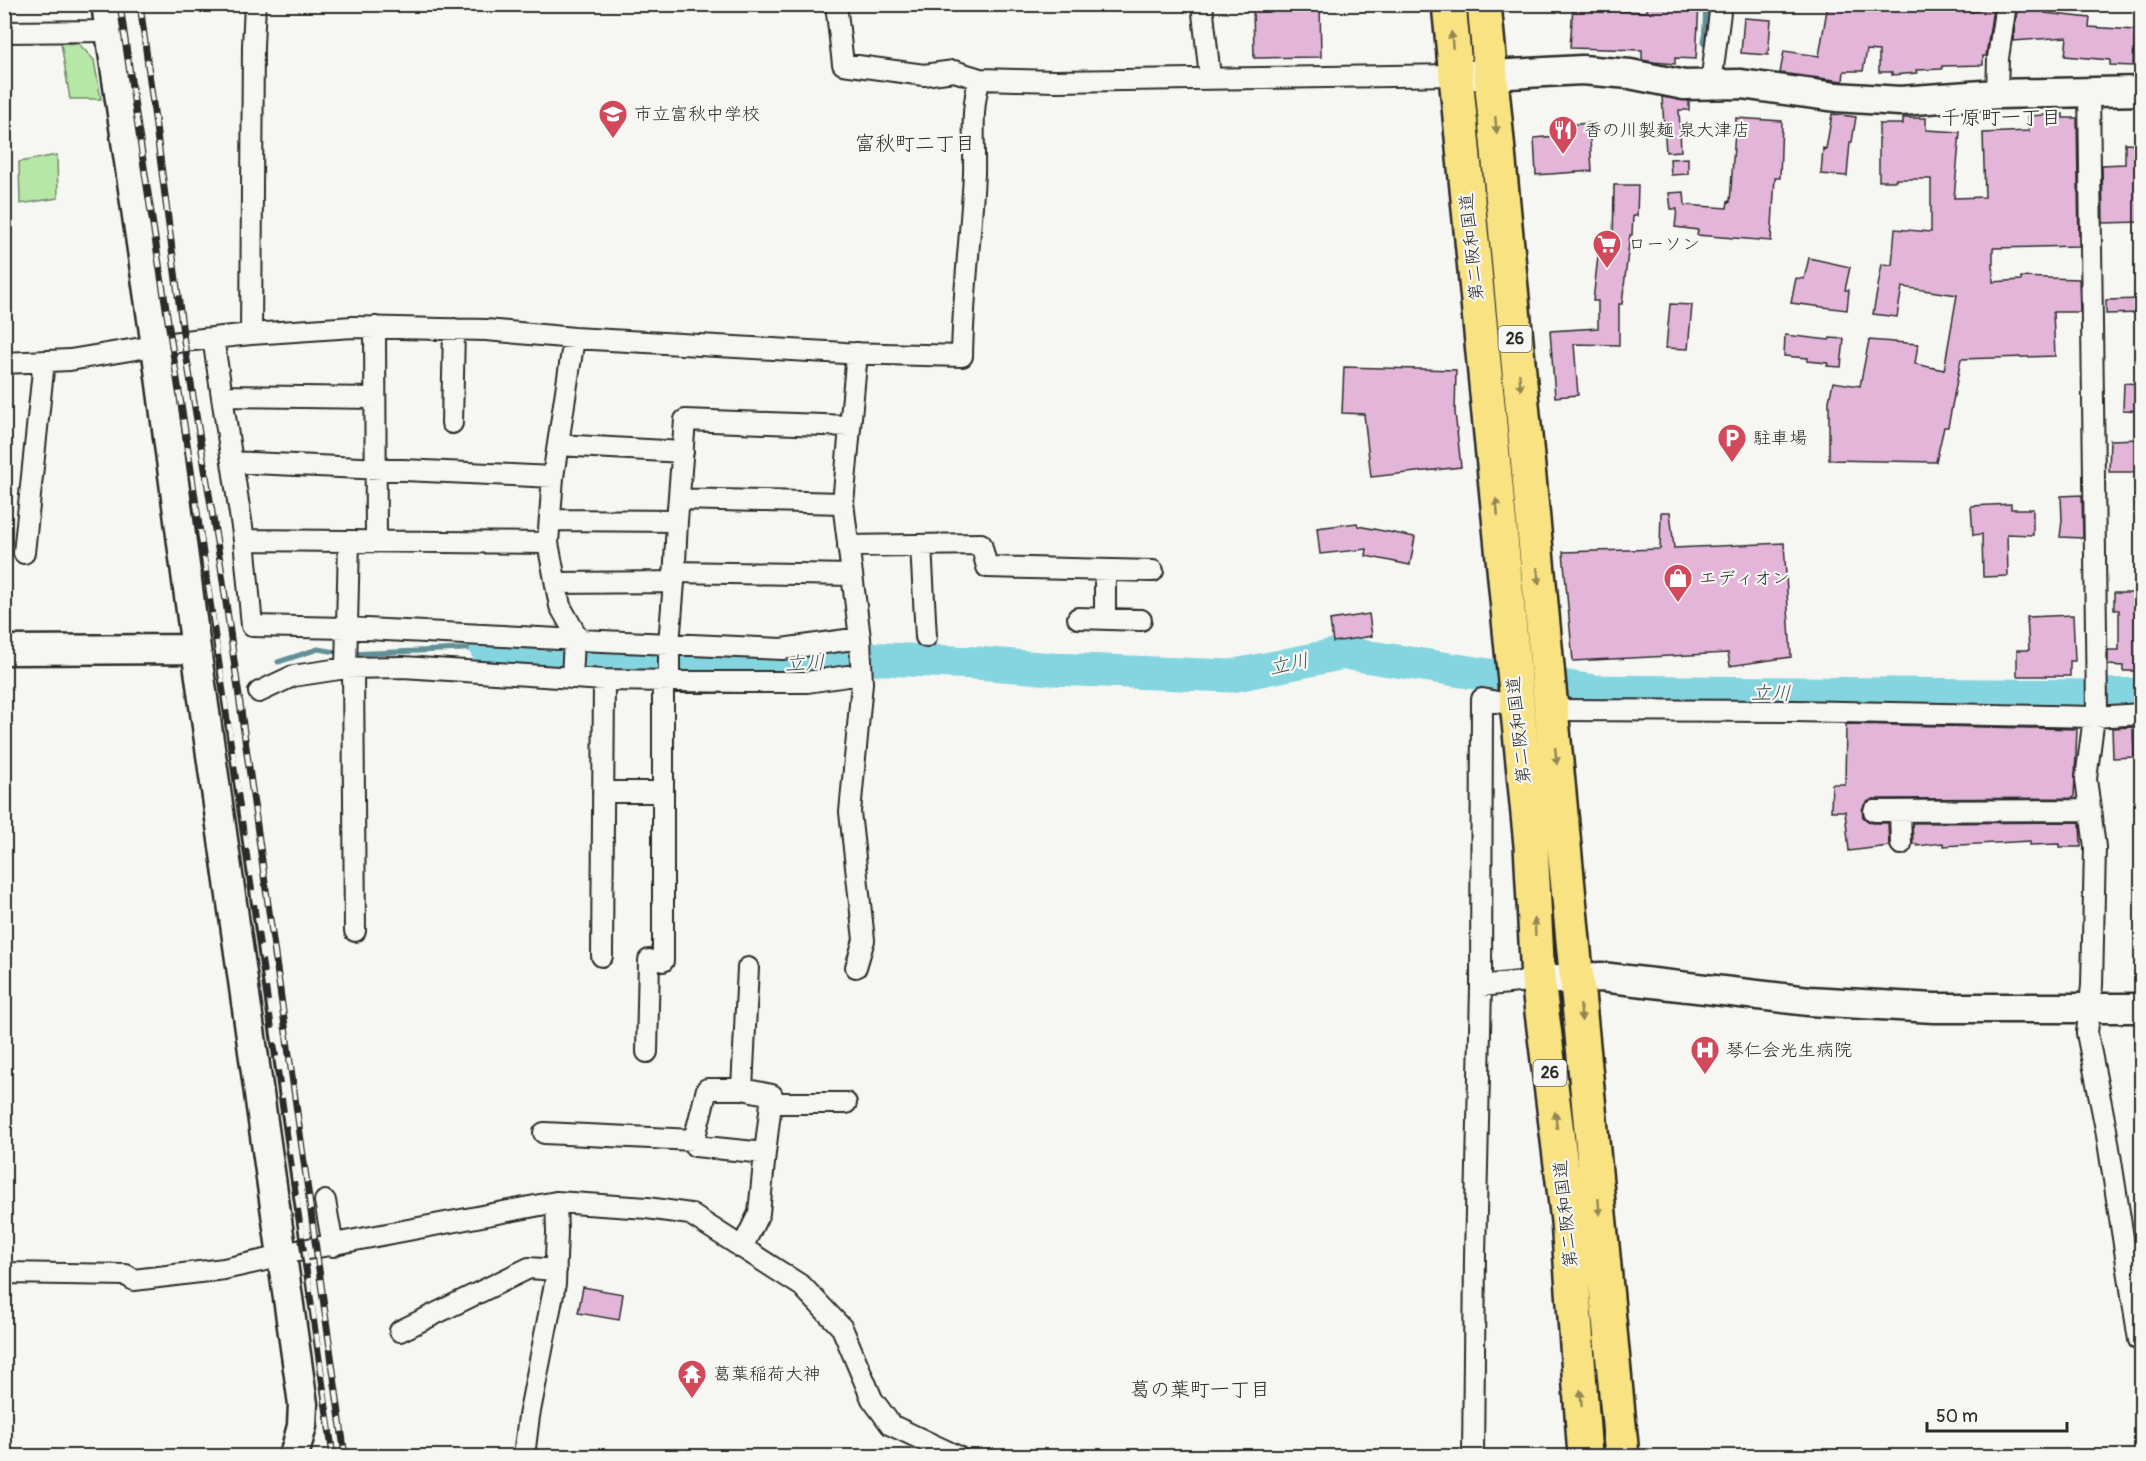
<svg xmlns="http://www.w3.org/2000/svg" width="2146" height="1461" viewBox="0 0 2146 1461" font-family="Pangolin,'Klee One',sans-serif">
<style>
.green{fill:#b6e7a6;stroke:#708968;stroke-width:1.5}
.lines{fill:none;stroke-linecap:round;stroke-linejoin:round}
.stream{stroke:#609197;stroke-width:5}
.river{stroke:#84d5df;stroke-width:33}
.building{fill:#e2b5d9;stroke:#2b2b2b;stroke-width:1.5}
.street-casing{stroke:#2b2b2b;stroke-width:24}
.secondary-casing{stroke:#2b2b2b;stroke-width:33}
.highway-casing{stroke:#2b2b2b;stroke-width:38}
.street{stroke:#f6f6f2;stroke-width:20}
.secondary{stroke:#f6f6f2;stroke-width:28}
.highway{stroke:#f8e281;stroke-width:33}
.rail-casing{stroke:#2b2b2b;stroke-width:7}
.rail{stroke:#f6f6f2;stroke-width:4.5;stroke-dasharray:14;stroke-linecap:butt}
.oneway{fill:#928656}
.labels{text-anchor:middle;dominant-baseline:central;stroke-width:4.5;stroke-linejoin:round;paint-order:stroke}
.shield{fill:#f6f6f2;stroke:#686867;stroke-width:1.5}
.shield-label{font-size:16px;font-weight:bold;fill:#2b2b2b}
.poi-label{font-size:18px;fill:#2b2b2b;stroke:#f6f6f2;text-anchor:start}
.street-label{font-size:18px;fill:#2b2b2b;stroke:#f6f6f2}
.neighbourhood-label{font-size:20px;fill:#2b2b2b;stroke:#f6f6f2}
.water-label{font-size:20px;font-style:italic;fill:#415658;stroke:#f6f6f2}
</style>
<rect width="100%" height="100%" fill="#f6f6f2"/>
<filter id="ink" filterUnits="userSpaceOnUse"><feTurbulence type="fractalNoise" baseFrequency=".0167" numOctaves="2"/><feDisplacementMap in="SourceGraphic" scale="12" xChannelSelector="R" yChannelSelector="G"/><feConvolveMatrix kernelMatrix="1 2 1 2 8 2 1 2 1" color-interpolation-filters="sRGB"/></filter>
<g filter="url(#ink)">
<path class="green" d="M61 43 79 44 94 60 101 99H70Z
M57 155 58 198 20 204 19 162Z"/>
<g class="lines">
<path class="stream" d="M1704 44 1706 4
M278 662 318 649 349 654 486 648"/>
<path class="river" d="M486 648 602 659 810 665 863 658 976 663 1053 669 1231 676 1344 653 1594 691 2090 696
M2103 695 2142 694"/>
</g>
<path class="building" d="M1253 4H1320L1321 57 1254 58Z
M1647 4H1699L1696 59 1675 58V64L1654 62 1642 60V50L1570 48 1573 6 1597 7V10L1647 12Z
M1828 4H1918V9L1969 4 1971 12 1993 8 1986 56H1983V65L1942 66V69L1916 70 1917 73 1892 75V72H1879V51L1867 50 1863 71H1844L1843 81 1780 73 1784 51 1819 56Z
M2018 4H2044L2045 13 2090 18 2089 27 2135 30 2133 66 2110 65V60L2065 56 2067 37 2013 41Z
M1744 18 1771 20 1768 55 1741 53Z
M1662 97 1689 101V110H1679L1681 151 1666 152Z
M1832 114 1856 117 1852 142H1850L1847 176 1821 174 1823 148 1826 149Z
M2063 114V118H2077L2079 246 1993 248V282L2021 280V277L2079 279 2080 312H2053L2055 356 1961 359 1948 427H1944L1936 462 1829 460V401L1833 382 1860 386 1869 340 1918 344 1915 364 1944 370 1957 295 1902 287 1897 317 1873 314 1882 264 1892 265 1895 229 1931 232V179H1896V181H1879V124H1903V118H1926V130L1960 132 1954 198 1985 197 1983 133 2029 131 2028 116Z
M1736 118 1782 121 1780 178H1775L1771 241 1697 235 1698 230 1675 227 1677 209H1671L1669 193 1684 192 1685 205 1727 208 1728 201 1730 202Z
M1589 123 1592 171 1536 175 1534 138 1556 136 1555 126Z
M2125 143 2142 144V222L2103 223 2102 165 2125 164Z
M1688 158V174L1671 175 1670 159Z
M1614 185H1638L1637 216H1633L1632 235H1630L1622 304H1619V345L1574 344 1578 395 1555 397 1550 331 1598 328V301H1593L1599 247 1613 248Z
M1809 258 1850 267 1845 290H1849L1847 310 1791 303 1796 278 1804 279Z
M2141 299V313L2106 314V300Z
M1670 304 1692 305 1688 349 1666 348Z
M1785 335 1829 340 1830 338 1844 339 1841 367 1827 366 1828 363 1807 361 1808 358 1784 356Z
M1344 367 1456 370 1455 412 1461 467 1371 477 1364 414 1342 413Z
M2124 383 2142 384V411L2123 410Z
M2142 439V472H2109L2110 440Z
M2082 495 2083 538 2060 537 2062 520 2061 496Z
M2011 504V509H2033V535L2007 534 2008 576 1983 577 1982 534 1973 535 1971 506Z
M1661 512H1670L1674 548 1784 543 1791 657 1730 666 1728 653 1573 661 1563 552 1660 549Z
M1357 523 1358 526 1415 537 1410 565 1366 556 1367 549 1320 554 1317 528Z
M2114 593H2140L2139 628H2142V671H2123V666L2108 665V650H2119V610H2114Z
M1369 614 1372 636 1333 642 1330 620Z
M2073 615 2075 661H2070V676H2017V650H2029L2027 617Z
M1846 724 2077 729 2074 798 1873 799 1864 805 1862 810 1863 817 1868 821 1873 823H1888L1889 846 1849 851 1845 811H1831L1832 784H1845Z
M2133 727 2134 757 2113 758 2112 728Z
M2080 822 2081 847H2059V844L2030 845V841L1943 846V843L1917 846V844H1913L1912 823Z
M583 1287 623 1294 619 1320 578 1313Z"/>
<g class="lines">
<g class="street-casing">
<path id="street" d="M836 4 843 64 924 75 954 71 980 79
M1202 4 1210 77
M4 32 110 31
M1711 84 1721 4
M2089 91 2097 709 2094 717 2086 779 2095 847 2092 985 2087 1033 2106 1129 2139 1340
M1997 94 1998 58 2006 4
M375 327 376 542
M251 334 253 46 255 4
M213 338 244 540 252 626 347 628 579 640
M574 338 553 477 548 543 560 606 579 640 782 649 860 638
M4 363 70 360 184 341 251 334 353 327 486 330 574 338 845 353 962 356C963 295 971 235 974 174 975 142 970 109 980 79L1055 81 1455 75
M222 396 375 398
M452 423 454 329
M558 445 683 452
M232 462 553 477
M679 499 843 503
M550 520 677 521 674 582
M677 521 685 420 849 426
M244 540 548 543
M349 541 346 668 403 667 604 680 746 682H807L861 674
M921 545 926 637
M848 546 981 544 987 567 1153 571
M24 553 44 361
M1105 570V619
M674 572 852 575
M556 583 674 582 669 644V680
M1078 618 1141 620
M353 668 355 931
M572 678 574 640
M663 680V961
M259 692 293 676 346 668
M1552 710 1794 711 2094 717 2142 714
M603 792H663
M1874 811 2090 810
M1900 811 1901 844
M602 956 604 680
M856 967 864 940 850 812 862 683 860 638 843 503 857 353
M1481 986 1482 699 1517 706
M647 1052 649 960
M771 1103H846
M544 1133 694 1140 707 1089H742L748 968
M694 1140 695 1146 765 1153 772 1095 742 1089
M325 1201 333 1246
M742 1248 759 1213 765 1153
M4 1273 126 1275 134 1280 224 1269 283 1256 292 1252 556 1202 647 1208 690 1214 802 1286 842 1328 872 1399 891 1425 957 1456
M400 1331 529 1268 556 1270
M524 1456 529 1416 555 1284 557 1232 556 1202
M1473 1456 1475 1257 1481 986 1538 980"/>
</g>
<g class="secondary-casing">
<path id="secondary" d="M106 4 156 346 196 649 303 1404 302 1426 294 1456
M1455 75H1491L1582 70 1630 74 1684 85 1741 84 1836 97 1900 101 1997 94 2142 91
M4 650 196 649
M1538 980 1601 977 1809 1001 1934 1008H2142"/>
</g>
<g class="highway-casing">
<path id="highway" d="M1449 4 1531 845 1538 980 1568 1221 1585 1456
M1484 4 1622 1456"/>
</g>
<use href="#street" class="street"/>
<use href="#secondary" class="secondary"/>
<use href="#highway" class="highway"/>
<g class="rail-casing">
<path id="rail" d="M120 4C141 155 166 306 189 456 239 790 288 1123 333 1456
M140 4 184 341 221 567 345 1456"/>
</g>
<use href="#rail" class="rail"/>
</g>
<defs><path id="oneway-solid" d="M-6-.8H1V-3.2L6.5 0L1 3.2V.8H-6Z" transform="scale(1.5)"/></defs>
<g class="oneway">
<use href="#oneway-solid" transform="translate(1452 40) rotate(-95)"/>
<use href="#oneway-solid" transform="translate(1496 125) rotate(85)"/>
<use href="#oneway-solid" transform="translate(1520 382) rotate(85)"/>
<use href="#oneway-solid" transform="translate(1497 507) rotate(-96)"/>
<use href="#oneway-solid" transform="translate(1538 576) rotate(84)"/>
<use href="#oneway-solid" transform="translate(1556 756) rotate(84)"/>
<use href="#oneway-solid" transform="translate(1535 927) rotate(-93)"/>
<use href="#oneway-solid" transform="translate(1581 1013) rotate(85)"/>
<use href="#oneway-solid" transform="translate(1556 1120) rotate(-97)"/>
<use href="#oneway-solid" transform="translate(1599 1207) rotate(85)"/>
<use href="#oneway-solid" transform="translate(1581 1398) rotate(-94)"/>
</g>
</g>
<defs>
<g id="school-pin" transform="scale(1.5)"><path d="M0 17L-7.5 6A9.5 9.5 0 1 1 7.5 6Z" fill="#d1495b" stroke="#f6f6f2"/><path d="M0-5L7-2L0 1L-7-2ZM-4 1L0 2.5L4 1V4Q0 6-4 4Z" fill="#fff"/></g>
<g id="restaurant-pin" transform="scale(1.5)"><path d="M0 17L-7.5 6A9.5 9.5 0 1 1 7.5 6Z" fill="#d1495b" stroke="#f6f6f2"/><path d="M-5-6h1v4h1v-4h1v4h1v-4h1v5L-1.5 .5V6h-2V.5L-5-1ZM5-6V6H3V1.5H1.5Q1.5-4 5-6Z" fill="#fff"/></g>
<g id="supermarket-pin" transform="scale(1.5)"><path d="M0 17L-7.5 6A9.5 9.5 0 1 1 7.5 6Z" fill="#d1495b" stroke="#f6f6f2"/><path d="M-6-5.5h2.5l.6 2H6L4.5 2H-2.5L-4.4-4H-6ZM-1.5 3.2a1.3 1.3 0 1 0 .1 0ZM3 3.2a1.3 1.3 0 1 0 .1 0Z" fill="#fff"/></g>
<g id="parking-pin" transform="scale(1.5)"><path d="M0 17L-7.5 6A9.5 9.5 0 1 1 7.5 6Z" fill="#d1495b" stroke="#f6f6f2"/><path d="M-3.5-5.5H1a3.5 3.5 0 0 1 0 7H-1V5.5H-3.5ZM-1-3.4V-.6H.8a1.4 1.4 0 0 0 0-2.8Z" fill="#fff"/></g>
<g id="shop-pin" transform="scale(1.5)"><path d="M0 17L-7.5 6A9.5 9.5 0 1 1 7.5 6Z" fill="#d1495b" stroke="#f6f6f2"/><path d="M-5-2.5h2.3a2.7 3.5 0 0 1 5.4 0H5L5.5 6h-11ZM-1.5-2.5h3a1.5 2.3 0 0 0-3 0Z" fill="#fff"/></g>
<g id="hospital-pin" transform="scale(1.5)"><path d="M0 17L-7.5 6A9.5 9.5 0 1 1 7.5 6Z" fill="#d1495b" stroke="#f6f6f2"/><path d="M-5-5h3v3.5h4V-5h3V5h-3V1.5h-4V5h-3Z" fill="#fff"/></g>
<g id="temple-pin" transform="scale(1.5)"><path d="M0 17L-7.5 6A9.5 9.5 0 1 1 7.5 6Z" fill="#d1495b" stroke="#f6f6f2"/><path d="M0-6L5-2H3V0L6.5 2.5H4V6H1.5V3h-3V6H-4V2.5H-6.5L-3 0V-2H-5Z" fill="#fff"/></g>
</defs>
<g fill-rule="evenodd">
<use href="#school-pin" x="613" y="114"/>
<use href="#restaurant-pin" x="1563" y="130"/>
<use href="#supermarket-pin" x="1607" y="244"/>
<use href="#parking-pin" x="1732" y="438"/>
<use href="#shop-pin" x="1678" y="578"/>
<use href="#hospital-pin" x="1705" y="1050"/>
<use href="#temple-pin" x="692" y="1374"/>
</g>
<g class="labels">
<g class="shield">
<rect x="1498.5" y="326" width="33" height="26" rx="4.5"/>
<rect x="1533.5" y="1060" width="33" height="26" rx="4.5"/>
</g>
<g class="shield-label">
<text x="1515" y="339">26</text>
<text x="1550" y="1073">26</text>
</g>
<g class="poi-label">
<text x="634" y="114">市立富秋中学校</text>
<text x="1584" y="130">香の川製麺 泉大津店</text>
<text x="1628" y="244">ローソン</text>
<text x="1753" y="438">駐車場</text>
<text x="1699" y="578">エディオン</text>
<text x="1726" y="1050">琴仁会光生病院</text>
<text x="713" y="1374">葛葉稲荷大神</text>
</g>
<g class="street-label">
<text transform="translate(1472 247) rotate(-96)">第二阪和国道</text>
<text transform="translate(1519 730) rotate(-96)">第二阪和国道</text>
<text transform="translate(1566 1214) rotate(-96)">第二阪和国道</text>
</g>
<g class="neighbourhood-label">
<text x="2001" y="117">千原町一丁目</text>
<text x="915" y="143">富秋町二丁目</text>
<text x="1200" y="1389">葛の葉町一丁目</text>
</g>
<g class="water-label">
<text transform="translate(805 663) rotate(-2)">立川</text>
<text transform="translate(1289 664) rotate(-12)">立川</text>
<text transform="translate(1771 693) rotate(1)">立川</text>
</g>
</g>
<rect width="2146" height="1461" fill="none" stroke="#f6f6f2" stroke-width="24"/>
<rect x="12" y="12" width="2122" height="1437" fill="none" stroke="#2b2b2b" stroke-width="2" filter="url(#ink)"/>
<path d="M1927 1422v9h140v-9" fill="none" stroke="#2b2b2b" stroke-width="3"/>
<text x="1936" y="1422" font-size="18" fill="#2b2b2b" stroke="#f6f6f2" stroke-width="4.5" paint-order="stroke">50 m</text>
</svg>
